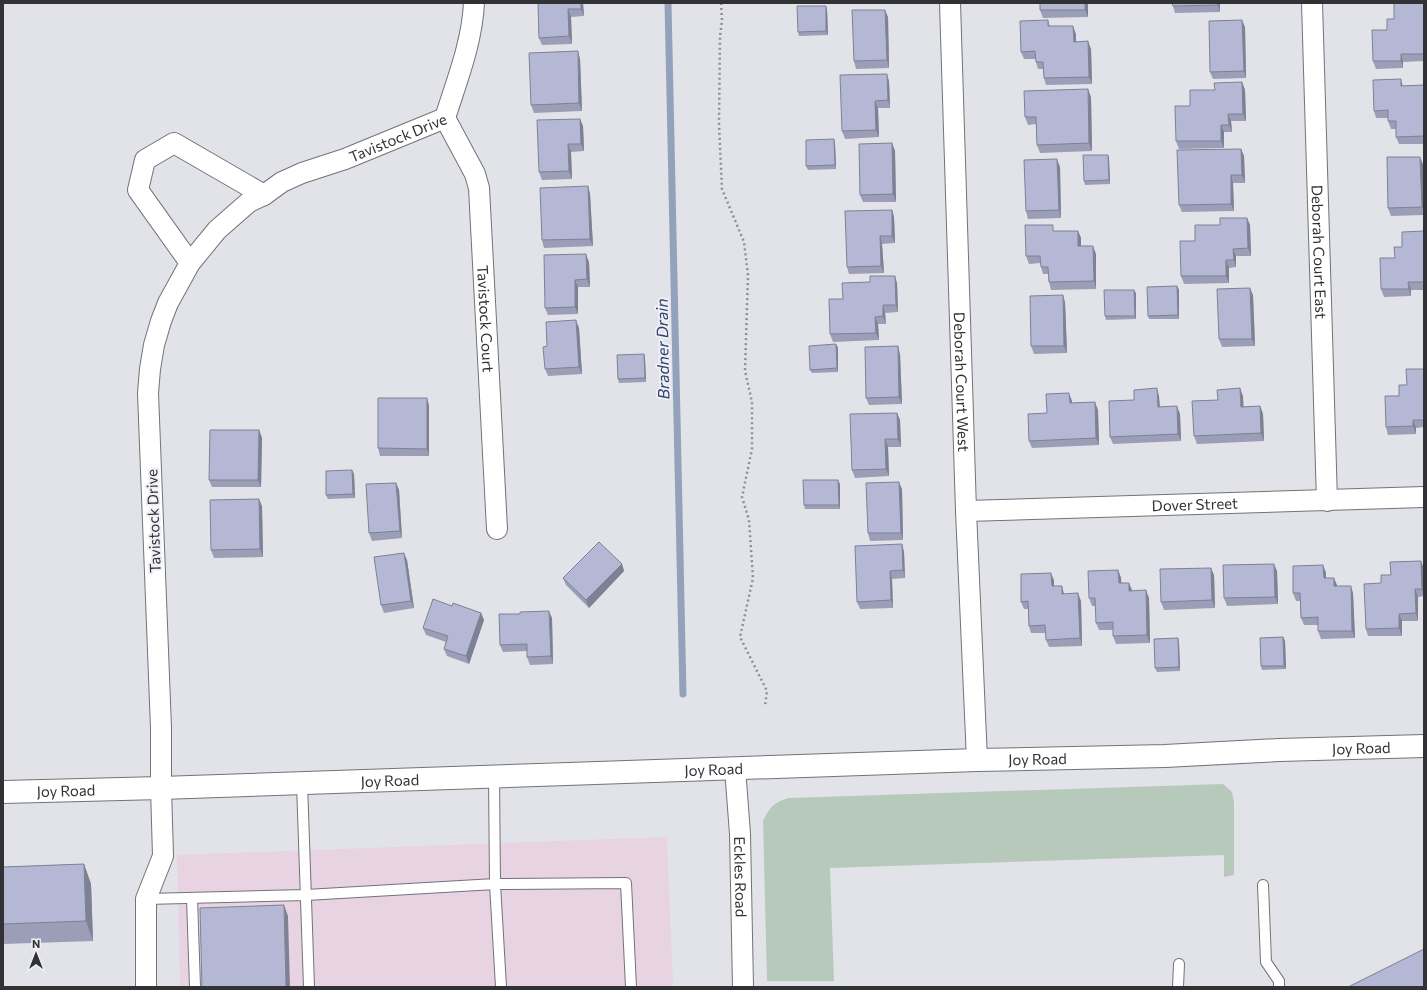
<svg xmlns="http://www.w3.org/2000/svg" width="1427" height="990" viewBox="0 0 1427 990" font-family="Commissioner,sans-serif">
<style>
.commercial{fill:#e7d3e2}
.green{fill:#b7c9bb}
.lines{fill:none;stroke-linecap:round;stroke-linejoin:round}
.stream{stroke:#93a1ba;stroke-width:7}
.service-casing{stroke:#727379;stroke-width:12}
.minor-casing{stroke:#727379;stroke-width:22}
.tertiary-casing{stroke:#727379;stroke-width:24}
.path{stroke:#8e8f93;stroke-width:2.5;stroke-dasharray:2 3;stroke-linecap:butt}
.service{stroke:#fff;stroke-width:10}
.minor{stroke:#fff;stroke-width:20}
.tertiary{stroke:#fff;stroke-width:22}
.wall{fill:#9b9eb6}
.shaded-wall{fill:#7e8194}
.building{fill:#b4b8d4;stroke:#7e8194}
.labels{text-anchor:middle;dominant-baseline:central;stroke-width:4;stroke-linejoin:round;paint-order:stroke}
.street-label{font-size:15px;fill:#323235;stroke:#eff0f7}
.water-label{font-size:16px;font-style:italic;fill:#2f4369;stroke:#eff0f7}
</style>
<rect width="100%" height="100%" fill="#e2e3e9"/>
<path class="commercial" d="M667 837 673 987H180L177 855Z"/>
<path class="green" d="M1223 784 1232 792 1234 802V875L1224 877V855L830 868 834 981H767L763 821C770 807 774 802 789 798Z"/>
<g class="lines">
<path class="stream" d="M668 3 683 694"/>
<g class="service-casing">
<path id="service" d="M494 776 495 884 626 883 631 987
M302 783 309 987
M1263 885 1266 962 1279 981V987
M192 898 195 987
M146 899 306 895 495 884 501 987
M1178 987 1179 964"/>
</g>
<g class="minor-casing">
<g id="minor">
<path id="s1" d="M950 3 966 511 977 760"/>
<path id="s2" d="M1312 3 1327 501"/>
<path id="s3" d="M445 118 475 174 479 188 497 529"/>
<path d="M445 118C457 80 472 43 474 3"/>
<path d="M190 263 138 190 145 160 174 143 264 195"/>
<path id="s4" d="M966 511 1424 497"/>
<path id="s5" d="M735 768 740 834 743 987"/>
<path id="s6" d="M146 987V899L163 856 161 788V728L148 393 150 369 154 345 161 321 168 303 190 263 217 230 249 202 264 195 282 182 302 173 345 159 445 118"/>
</g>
</g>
<g class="tertiary-casing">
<g id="tertiary">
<path id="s7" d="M3 792 161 788 977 760 1165 756 1279 750 1424 746"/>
</g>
</g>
<path class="path" d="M721 3 722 20 720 37 719 124 722 189 744 242 748 275 745 371 752 402V449L742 497 749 520 753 578 740 637 767 691 765 706"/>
<use href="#service" class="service"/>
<use href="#minor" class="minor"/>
<use href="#tertiary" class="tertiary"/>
</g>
<path class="wall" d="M538 3H583L584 16 571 17 572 44 542 45 539 38Z
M1088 3V17L1043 18 1040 10Z
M1172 3H1220V12L1175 13 1173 6Z
M1424 3V61L1403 62V68L1376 69 1373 61 1387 30 1394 19Z
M827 9 828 35 799 36 798 32Z
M888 17 889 68 856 69 854 61Z
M1048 20 1050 26 1076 34V42L1091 49 1092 84 1046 85 1044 78V69H1038L1036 62V59H1024L1021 52Z
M1245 27 1246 78 1213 79 1210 72Z
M580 59 582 111 534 113 531 105Z
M889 81 890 108H878L879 137 845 139 842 131Z
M1242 82 1245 90 1246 121H1231L1232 132H1224V148L1179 149 1176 141 1190 106 1215 90Z
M1424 85V144H1399L1396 137V129H1391L1388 121V118H1376L1374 111 1403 86Z
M1091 97 1092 151 1040 153 1037 145 1036 124 1028 125 1025 117Z
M580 119 583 126 584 151 571 152 572 179 542 180 539 172Z
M835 143 836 169 808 170 806 166Z
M892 143 895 151 896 202H863L860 195Z
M1241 149 1244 156 1245 183H1233L1234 211 1182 212 1179 205Z
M1108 155 1109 158 1110 184 1085 185 1084 181Z
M1423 164 1424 215 1391 216 1388 208Z
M1060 167 1061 218 1028 219 1026 211Z
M588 186 590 194 593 246 544 248 542 240Z
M892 210 894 217 895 243 882 244 884 273 849 274 847 267Z
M1247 218 1250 225 1251 256H1236V267L1229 268V283L1184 284 1181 276 1195 241 1220 225Z
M1055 231H1078L1081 238V246L1096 254V289L1051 290 1049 282 1048 274H1043L1041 267V263L1029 264 1026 256Z
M1424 231V290H1411V296L1384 297 1381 289 1395 258 1402 247Z
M589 262 590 287H578V314L548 315 545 308Z
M897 283 898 312 885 313 886 324H878L879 340 833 342 830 334 843 299Z
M1177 286 1179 290V319H1149L1148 316Z
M1136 293V319L1106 320 1105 316Z
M1253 295 1255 346 1222 347 1219 339Z
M1065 302 1067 353 1034 354 1031 346Z
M579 328 582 374 548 376 545 369 547 346Z
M836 344 838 348V372L812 373 810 370Z
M644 354 645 358 646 382 619 383 618 379Z
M900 354 902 404 869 405 866 398Z
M1424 369V427L1416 428V434L1388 435 1386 427 1399 396 1407 385Z
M1159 396 1160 407 1180 414 1181 441 1113 444 1110 437 1134 400Z
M1243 396V407L1260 406 1263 414 1264 441 1197 444 1194 436Z
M427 398 429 406V456H380L378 448Z
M1072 401V403L1098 410 1099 445 1032 448 1029 441 1047 413Z
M897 413 900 420 901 447H888L889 476 855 478 852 470Z
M259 430 262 438 261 487H212L209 480Z
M354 474 355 498 328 499 326 495Z
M396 483 399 490 402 538 372 541 369 533Z
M840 484V509H805L804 505Z
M902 489 903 540 870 541 868 533Z
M262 506 263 557 214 558 211 550Z
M902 544 904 552 905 578 892 579 893 608 860 609 857 602Z
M407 560 414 608 384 613 381 605Z
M1421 561 1424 569V596L1418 597V621H1402V636H1368L1366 629 1381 583 1391 575Z
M622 564 624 571 589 608 566 585 563 578Z
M1323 565 1326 573V578L1337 586 1353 593 1355 638 1321 639 1318 631V625H1304L1301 618 1300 601H1296L1293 593Z
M1118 570 1121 578V583L1132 591 1149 598 1150 643 1116 644 1113 636V630H1099L1096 623V606H1092L1089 598Z
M1277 571 1278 604 1227 606 1224 598Z
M1214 575 1215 608 1164 610 1161 602Z
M1054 580V586L1064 594 1081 601 1082 646 1049 647 1046 640V633H1031L1029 626 1028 609H1024L1021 602Z
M452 606 481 613 484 620 469 664 447 656 444 649 446 642 426 635 423 628Z
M552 618 553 664 530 665 527 657V651L503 652 500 645Z
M1283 637 1285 641 1286 669 1262 670 1261 666Z
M1179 642 1180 671 1157 672 1155 668Z
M84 864 91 884 93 941 3 944V867Z"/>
<path class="shaded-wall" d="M581 3H583L584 16 581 9Z
M1085 3H1088V17L1085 10Z
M1218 3H1220V12L1218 5Z
M826 6 827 9 828 35 826 31Z
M568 9 571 17 572 44 569 36Z
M885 10 888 17 889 68 887 60Z
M1242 20 1245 27 1246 78 1244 71Z
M1073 26 1076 34V49L1074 42Z
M1088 41 1091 49 1092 84 1089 77Z
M578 51 580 59 582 111 579 103Z
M1401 54 1403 62V68L1401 61Z
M887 74 889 81 890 108 888 100Z
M1401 79 1403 87 1401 86Z
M1242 82 1245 90 1246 121 1243 114Z
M1088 89 1091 97 1092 151 1089 143Z
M875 101 878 108 879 137 876 130Z
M1228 114 1231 121 1232 132 1229 125Z
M580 119 583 126 584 151 581 144Z
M1221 125 1224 132V148L1221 141Z
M834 139 835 143 836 169 835 165Z
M892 143 895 151 896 202 893 194Z
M568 144 571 152 572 179 569 171Z
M1241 149 1244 156 1245 183 1242 175Z
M1108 155 1109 158 1110 184 1109 180Z
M1420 157 1423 164 1424 213 1422 207Z
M1057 159 1060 167 1061 218 1059 210Z
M1231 175 1233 183 1234 211 1231 204Z
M588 186 590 194 593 246 590 239Z
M892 210 894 217 895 243 892 236Z
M1247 218 1250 225 1251 256 1248 248Z
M1078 231 1081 238V254L1078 246Z
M880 236 882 244 884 273 881 266Z
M1093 246 1096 254V289L1094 281Z
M1233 249 1236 256V267L1234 260Z
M586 254 589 262 590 287 587 279Z
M1226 260 1229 268V283L1226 276Z
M895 276 897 283 898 312 896 305Z
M575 280 578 287V314L575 307Z
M1408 282 1411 290V296L1409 289Z
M1177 286 1179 290V319L1178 315Z
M1250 288 1253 295 1255 346 1252 339Z
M1134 290 1136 293V319L1135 316Z
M1063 295 1065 302 1067 353 1064 346Z
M883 305 885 313 886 324 883 316Z
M875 317 878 324 879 340 876 333Z
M576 320 579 328 582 374 579 367Z
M836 344 838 348V372L837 368Z
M898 346 900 354 902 404 899 397Z
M644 354 645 358 646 382 645 378Z
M1157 388 1159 396 1160 415 1158 407Z
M1240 388 1243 396 1244 415 1241 407Z
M1069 393 1072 401V411L1070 403Z
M427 398 429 406V456L427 449Z
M1095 402 1098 410 1099 445 1096 438Z
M1177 406 1180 414 1181 441 1178 434Z
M1260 406 1263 414 1264 441 1261 433Z
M897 413 900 420 901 447 898 439Z
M1413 420 1416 428V434L1413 426Z
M259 430 262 438 261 487 258 480Z
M885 439 888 447 889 476 886 469Z
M352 470 354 474 355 498 353 494Z
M838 480 840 484V509L839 505Z
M899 482 902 489 903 540 901 533Z
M396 483 399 490 402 538 400 531Z
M259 499 262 506 263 557 260 549Z
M902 544 904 552 905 578 903 570Z
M404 553 407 560 414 608 411 601Z
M1421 561 1424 569V595L1422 589Z
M622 564 624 571 589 608 586 600Z
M1274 564 1277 571 1278 604 1275 597Z
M1323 565 1326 573V586L1324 578Z
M1211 568 1214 575 1215 608 1212 600Z
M1118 570 1121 578 1122 591 1119 583Z
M890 571 892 579 893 608 891 600Z
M1051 573 1054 580V594L1052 586Z
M1334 578 1337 585V594L1334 586Z
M1129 583 1132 590V599L1129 591Z
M1062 586 1064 594H1062Z
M1351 586 1353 593 1355 638 1352 631Z
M1415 589 1418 597V621L1416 613Z
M1146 590 1149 598 1150 643 1147 635Z
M1078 593 1081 601 1082 646 1080 638Z
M549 611 552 618 553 664 551 656Z
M481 613 484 620 469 664 466 656Z
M1399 614 1402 621V636L1399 628Z
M1283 637 1285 641 1286 669 1284 666Z
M1178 638 1179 642 1180 671 1179 667Z
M84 864 91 884 93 941 86 921Z
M284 905 288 916 290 987H286Z"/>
<path class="building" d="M538 3H581V9H568L569 36 539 38Z
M1040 3H1085V10H1040Z
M1172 3H1218V5L1173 6Z
M1394 3H1424V54H1401V61H1373L1372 30H1387V19H1394Z
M797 6H826V31L798 32Z
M852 10H885L887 60 854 61Z
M1048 20V26H1073L1074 42 1088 41 1089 77 1044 78 1043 62H1036L1035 51 1021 52 1020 21Z
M1242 20 1244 71 1210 72 1209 21Z
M578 51 579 103 531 105 529 53Z
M887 74 888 100 875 101 876 130 842 131 840 75Z
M1401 79V86L1424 85V136L1396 137V121H1388V110L1374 111 1373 80Z
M1242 82 1243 114H1228L1229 125H1221V141H1176L1175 106H1190V90H1215L1214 83Z
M1088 89 1089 143 1037 145 1036 117H1025L1024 91Z
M580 119 581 144H568L569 171 539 172 537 120Z
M834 139 835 165 806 166V140Z
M892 143 893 194 860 195 859 144Z
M1241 149 1242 175H1231V204L1179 205 1177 150Z
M1083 155H1108L1109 180 1084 181Z
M1387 157H1420L1422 207 1388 208Z
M1057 159 1059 210 1026 211 1024 160Z
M588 186 590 239 542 240 540 188Z
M892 210V236H880L881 266 847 267 845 211Z
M1220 218H1247L1248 248 1233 249 1234 260H1226V276H1181L1180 241H1195V225H1220Z
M1025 225H1053V231H1078V246H1093L1094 281 1049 282 1048 267H1041L1040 256H1026Z
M1424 231V282H1408L1409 289H1381L1380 258H1395L1394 247H1402V232Z
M586 254 587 279 575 280V307L545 308 544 255Z
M870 276H895L896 305H883V316L875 317 876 333 830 334 829 299H843L842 283 870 282Z
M1177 286 1178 315 1148 316 1147 287Z
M1250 288 1252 339H1219L1217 289Z
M1104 290H1134L1135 316H1105Z
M1063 295 1064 346H1031L1030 296Z
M576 320 579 367 545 369 543 347 547 346 546 322Z
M836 344 837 368 810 370 809 346Z
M898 346 899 397 866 398 865 347Z
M644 354 645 378 618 379 617 355Z
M1406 369H1424V420H1413V426L1386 427 1385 396H1399V385H1407Z
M1157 388 1158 407 1177 406 1178 434 1110 437 1109 401 1134 400V390Z
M1240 388 1241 407 1260 406 1261 433 1194 436 1192 401 1218 400 1217 390Z
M1069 393 1070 403 1095 402 1096 438 1029 441 1028 414 1047 413 1046 394Z
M378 398H427V449L378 448Z
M897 413 898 439H885L886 469 852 470 850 414Z
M210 430H259L258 480H209Z
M352 470 353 494 326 495V471Z
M803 480H838L839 505H804Z
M899 482 901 533H868L866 483Z
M396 483 400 531 369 533 366 484Z
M259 499 260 549 211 550 210 500Z
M599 542 622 564 586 600 563 578Z
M902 544 903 570 890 571 891 600 857 602 855 546Z
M404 553 411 601 381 605 374 557Z
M1421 561 1422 589H1415L1416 613 1399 614V628L1366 629 1364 584 1381 583V575H1391L1390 562Z
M1274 564 1275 597 1224 598 1223 565Z
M1323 565 1324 578H1334V586H1351L1352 631H1318V617L1301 618 1300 593H1293V566Z
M1211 568 1212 600 1161 602 1160 569Z
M1118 570 1119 583H1129V591L1146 590 1147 635 1113 636V622L1096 623 1095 598H1089L1088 571Z
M1051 573 1052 586H1062V594L1078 593 1080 638 1046 640 1045 625 1029 626 1028 601 1021 602V574Z
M433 599 452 606 453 603 481 613 466 656 444 649 448 636 423 628Z
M549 611 551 656 527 657V644L500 645 499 614H520V612Z
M1283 637 1284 666H1261L1260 638Z
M1178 638 1179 667 1155 668 1154 639Z
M84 864 86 921 3 924V867Z
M284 905 286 987H202L200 908Z
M1424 949V987H1348Z"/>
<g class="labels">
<g class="street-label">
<text stroke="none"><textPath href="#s6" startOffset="984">Tavistock Drive</textPath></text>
<text stroke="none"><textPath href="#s2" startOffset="249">Deborah Court East</textPath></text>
<text stroke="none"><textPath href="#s3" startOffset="209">Tavistock Court</textPath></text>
<text stroke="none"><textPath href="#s1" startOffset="379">Deborah Court West</textPath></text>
<text stroke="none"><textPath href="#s4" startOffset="229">Dover Street</textPath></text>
<text transform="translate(153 521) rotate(-92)">Tavistock Drive</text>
<text stroke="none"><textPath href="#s7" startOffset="1359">Joy Road</textPath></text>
<text stroke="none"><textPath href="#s7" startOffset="1035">Joy Road</textPath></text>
<text stroke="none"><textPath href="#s7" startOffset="711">Joy Road</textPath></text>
<text stroke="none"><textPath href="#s7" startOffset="387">Joy Road</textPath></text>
<text stroke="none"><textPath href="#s7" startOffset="63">Joy Road</textPath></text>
<text stroke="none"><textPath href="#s5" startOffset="109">Eckles Road</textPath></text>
</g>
<g class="water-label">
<text transform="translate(662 349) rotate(-91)">Bradner Drain</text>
</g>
</g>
<rect width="1427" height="990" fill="none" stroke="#323235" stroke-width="8"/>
<g transform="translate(36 954)" stroke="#eff0f7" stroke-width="3" paint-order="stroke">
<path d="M0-3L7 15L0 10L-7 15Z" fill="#323235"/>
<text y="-6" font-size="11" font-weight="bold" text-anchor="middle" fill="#323235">N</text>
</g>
</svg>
